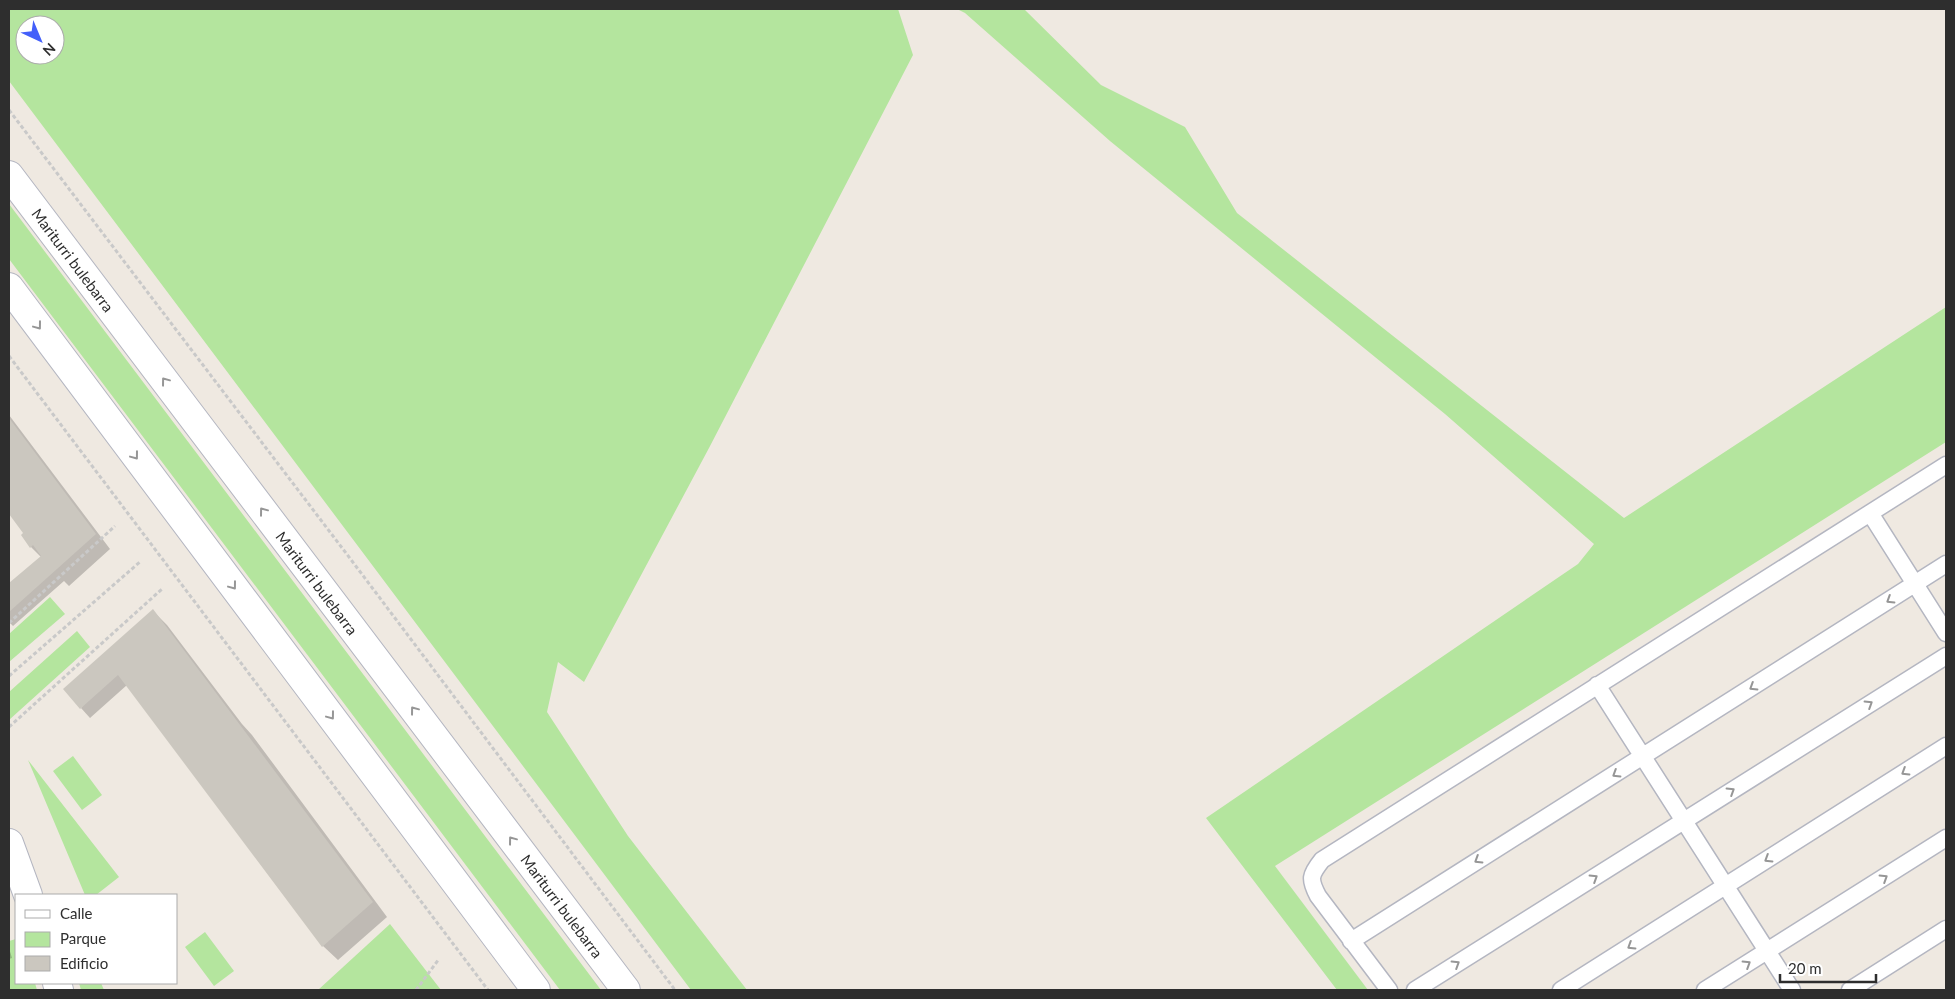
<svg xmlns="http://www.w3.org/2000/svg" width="1955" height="999" viewBox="0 0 1955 999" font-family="Lato,sans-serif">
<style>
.green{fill:#b4e59e;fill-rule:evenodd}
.shadow{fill:#0003}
.building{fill:#cbc7bf}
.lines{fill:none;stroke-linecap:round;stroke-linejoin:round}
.lane-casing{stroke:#b4b6c1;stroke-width:19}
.street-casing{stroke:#b4b6c1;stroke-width:30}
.secondary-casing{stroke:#b4b6c1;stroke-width:30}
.path{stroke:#c9c9c9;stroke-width:3;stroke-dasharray:4 2.5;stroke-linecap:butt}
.lane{stroke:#fff;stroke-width:16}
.street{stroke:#fff;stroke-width:28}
.secondary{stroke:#fff;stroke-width:28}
.oneway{stroke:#969696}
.labels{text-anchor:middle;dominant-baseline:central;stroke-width:4;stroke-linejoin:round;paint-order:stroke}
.street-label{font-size:15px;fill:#2e2e2e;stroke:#fff}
</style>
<rect width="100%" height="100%" fill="#efe9e1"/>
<path class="green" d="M9 9H898L913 55 709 448 584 682 558 662 547 712 628 836 747 990H691L9 81ZM25 25H55V55H25Z
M957 9H1024L1101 85 1185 127 1237 213 1624 518 1946 307V442L1275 866 1368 990H1337L1206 818 1578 564 1594 544 1445 414 1110 141 965 13Z
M9 204 601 990H560L9 259Z
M50 597 65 614 9 662V634Z
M77 631 90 647 9 720V692Z
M73 756 102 795 82 810 53 771Z
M28 760 119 877 96 895H85Z
M390 924 441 990H318Z
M205 932 234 971 214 986 185 947Z
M16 939V983H35L37 990H9V941Z
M79 983H101L104 990H81Z"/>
<path class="shadow" d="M9 415 110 549 69 586 64 581 13 626 9 622V585L41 557 31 547 25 533 9 512Z
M153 611 167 625 242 724 252 735 387 917 338 960 323 946 127 685 90 718 81 708Z
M9 948 12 958 9 959Z"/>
<path class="building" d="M9 418 96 534 9 612V583L41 556 33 545 30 548 21 535 23 533 9 514Z
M153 609 373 902 322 947 118 675 80 709 63 689Z"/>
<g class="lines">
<g class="lane-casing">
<path id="lane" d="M1870 513 1946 633
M1597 685 1792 990
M1351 941 1946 564
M1389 990 1318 896C1309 879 1310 875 1322 860L1946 465
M1415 990 1946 656
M1561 990 1946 746
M1705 990 1946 838
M1850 990 1946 929"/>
</g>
<g class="street-casing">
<path id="street" d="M9 843 28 895
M57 983 59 990"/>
</g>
<g class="secondary-casing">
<path id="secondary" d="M9 175 626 990
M9 287 536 990"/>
</g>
<path class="path" d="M9 110 352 561 675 990
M9 356 488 990
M9 623 115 526
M9 676 141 561
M9 727 162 589
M416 990 439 959"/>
<use href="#lane" class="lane"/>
<use href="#street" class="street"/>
<use href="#secondary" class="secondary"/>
</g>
<defs><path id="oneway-chevron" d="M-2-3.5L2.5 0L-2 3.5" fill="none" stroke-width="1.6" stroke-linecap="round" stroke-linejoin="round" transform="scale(1.25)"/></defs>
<g class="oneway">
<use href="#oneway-chevron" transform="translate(38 326) rotate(53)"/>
<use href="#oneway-chevron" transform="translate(165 381) rotate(-127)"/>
<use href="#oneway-chevron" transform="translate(135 456) rotate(53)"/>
<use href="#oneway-chevron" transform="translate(263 511) rotate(-127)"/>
<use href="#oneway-chevron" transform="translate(233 586) rotate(53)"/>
<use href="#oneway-chevron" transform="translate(1890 600) rotate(148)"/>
<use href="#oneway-chevron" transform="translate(1753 687) rotate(148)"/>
<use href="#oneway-chevron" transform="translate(1869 704) rotate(-32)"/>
<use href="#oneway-chevron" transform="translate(414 710) rotate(-127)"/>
<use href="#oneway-chevron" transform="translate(331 716) rotate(53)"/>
<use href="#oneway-chevron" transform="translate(1905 772) rotate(148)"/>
<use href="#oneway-chevron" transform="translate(1616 774) rotate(148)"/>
<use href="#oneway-chevron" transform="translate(1731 791) rotate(-32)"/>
<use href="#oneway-chevron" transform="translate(512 840) rotate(-127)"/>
<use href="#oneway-chevron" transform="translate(1768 859) rotate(148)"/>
<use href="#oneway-chevron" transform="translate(1478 860) rotate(148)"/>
<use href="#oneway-chevron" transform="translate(1594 878) rotate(-32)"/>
<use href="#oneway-chevron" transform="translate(1884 878) rotate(-32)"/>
<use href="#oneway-chevron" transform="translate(1631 946) rotate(148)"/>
<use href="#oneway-chevron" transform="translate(1456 964) rotate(-32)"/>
<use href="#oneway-chevron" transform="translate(1747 964) rotate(-32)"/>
</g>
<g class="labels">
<g class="street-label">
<text transform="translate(73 260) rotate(53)">Mariturri bulebarra</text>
<text transform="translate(317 583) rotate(53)">Mariturri bulebarra</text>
<text transform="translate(562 906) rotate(53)">Mariturri bulebarra</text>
</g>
</g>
<rect width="1955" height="999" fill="none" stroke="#2e2e2e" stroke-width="20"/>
<rect x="15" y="894" width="162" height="90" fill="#ffffff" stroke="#ababab"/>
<rect x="25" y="910" width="25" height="8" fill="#ffffff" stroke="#ababab"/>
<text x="60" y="919" font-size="15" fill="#2e2e2e">Calle</text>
<rect x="25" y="932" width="25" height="15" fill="#b4e59e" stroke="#ababab"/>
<text x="60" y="944" font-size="15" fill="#2e2e2e">Parque</text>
<rect x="25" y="956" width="25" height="15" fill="#cbc7bf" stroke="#ababab"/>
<text x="60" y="969" font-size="15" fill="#2e2e2e">Edificio</text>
<g transform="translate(40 40) rotate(136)"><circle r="24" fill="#ffffff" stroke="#ababab"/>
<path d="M0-4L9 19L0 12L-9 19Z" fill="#435ffa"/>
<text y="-8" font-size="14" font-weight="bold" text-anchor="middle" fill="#2e2e2e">N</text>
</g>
<path d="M1780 974v8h96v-8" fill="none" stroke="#2e2e2e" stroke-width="2.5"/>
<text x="1788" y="974" font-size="15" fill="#2e2e2e" stroke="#ffffff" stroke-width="4" paint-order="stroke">20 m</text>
</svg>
